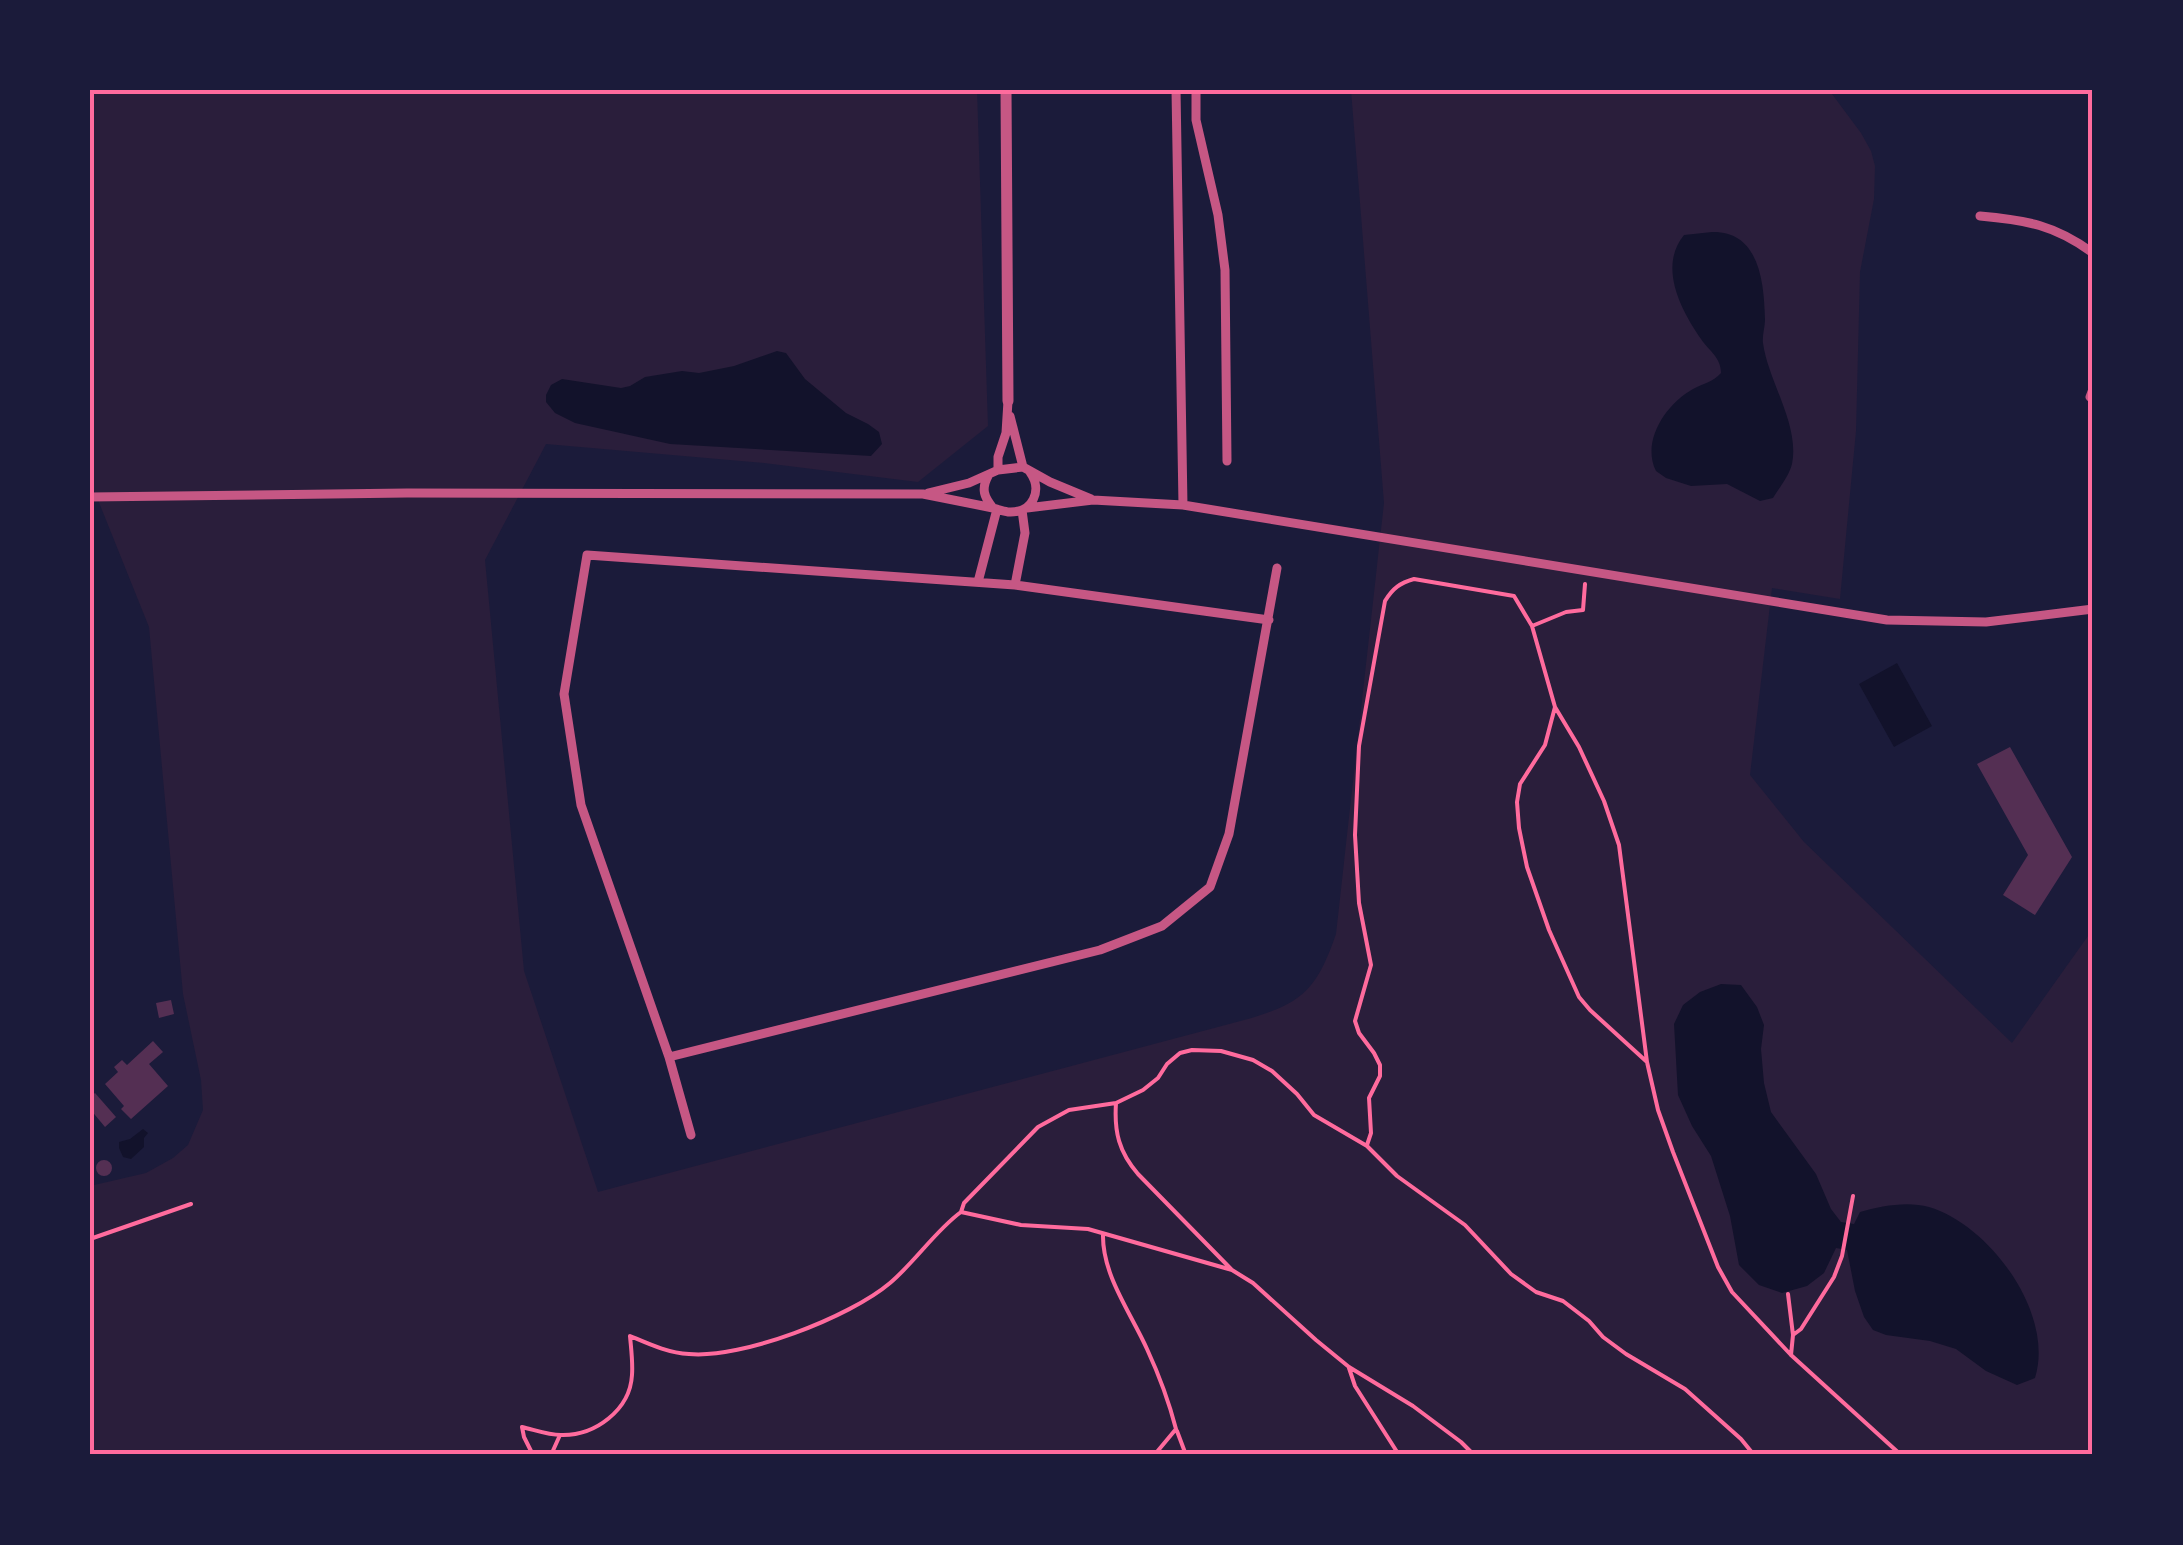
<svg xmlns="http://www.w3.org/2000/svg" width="2183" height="1545" viewBox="0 0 2183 1545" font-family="'Roboto Condensed',sans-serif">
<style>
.green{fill:#2a1e3b}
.water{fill:#12122b}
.building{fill:#542f53}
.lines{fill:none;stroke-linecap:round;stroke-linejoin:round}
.path{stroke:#ff6b9d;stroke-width:4}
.minor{stroke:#c65784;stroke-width:9}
.tertiary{stroke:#c65784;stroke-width:11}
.neatline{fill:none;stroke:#ff6b9d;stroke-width:4}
</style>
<rect width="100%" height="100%" fill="#1b1b3a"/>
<path class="green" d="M90 90H977L988 426 918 482 764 463 546 444 485 560 524 971 598 1192 1248 1019C1303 1003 1317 989 1336 934L1384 503 1351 90H1829L1861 133 1871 151 1875 166 1874 199 1860 272 1856 431 1840 599 1772 588 1750 775 1804 842 2012 1043 2093 929V1455H90V1186L146 1173 173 1158 188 1145 203 1110 201 1080 183 994 149 627 90 480Z"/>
<path class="water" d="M1712 232C1760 231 1764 283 1765 320 1765 327 1762 336 1763 343 1768 381 1800 425 1792 464 1789 476 1779 488 1773 498L1760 501 1727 484 1691 486 1666 478 1656 471C1641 441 1666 404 1693 389 1704 383 1713 382 1721 373 1721 357 1709 351 1701 339 1681 310 1658 267 1684 235Z
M777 351 786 353 805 379 846 413 868 424 879 432 882 444 871 456 670 444 575 423 555 413 546 402V395L551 385 562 379 621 388 630 386 645 377 682 371 699 373 734 366Z
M1897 663 1932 726 1894 747 1859 684Z
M1721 984 1741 985 1757 1007 1764 1025 1761 1049 1764 1083 1771 1112 1816 1174 1831 1209 1841 1222 1854 1224 1860 1212C1881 1206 1907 1201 1929 1207 1990 1225 2055 1314 2035 1378L2017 1385 1986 1371 1956 1349 1930 1341 1886 1335 1873 1330 1864 1317 1855 1291 1847 1250 1836 1248 1824 1273 1807 1286 1782 1293 1759 1285 1739 1265 1730 1216 1711 1156 1692 1126 1678 1095 1674 1024 1683 1005 1700 992Z
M143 1129 148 1133 144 1138V1147L131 1159 123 1157 119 1148V1142L130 1139Z"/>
<path class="building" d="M2010 747 2072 857 2035 915 2003 895 2028 855 1977 764Z
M171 1000 174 1014 159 1018 156 1003Z
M153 1041 163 1052 149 1064 168 1086 131 1119 121 1109 124 1106 105 1084 118 1072 114 1067 122 1060 127 1065Z
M95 1093 116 1117 105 1127 90 1109V1097Z
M96 1168a8 8 0 1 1 16 0a8 8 0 1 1-16 0Z"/>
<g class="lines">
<path class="path" d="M1532 626 1566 612 1583 610 1585 584
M1555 707 1545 745 1520 784 1517 802 1519 828 1527 867 1549 930 1579 997 1590 1010 1647 1062 1658 1110 1673 1152 1718 1267 1732 1292 1791 1355 1901 1455
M1116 1103C1114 1132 1119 1152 1138 1174L1231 1269
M1367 1145 1371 1133 1369 1098 1380 1076V1065L1374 1053 1359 1033 1355 1021 1371 965 1359 903 1355 835 1359 746 1385 601C1393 588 1400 583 1414 579L1514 596 1532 626 1555 707 1579 747 1604 801 1619 845 1647 1062
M1103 1234C1102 1275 1131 1313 1147 1349 1159 1375 1169 1402 1176 1429L1156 1453
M90 1239 191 1204
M1788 1294 1793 1335 1791 1355
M1793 1335 1801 1329 1834 1277 1842 1256 1853 1196
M1349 1368 1355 1386 1399 1455
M1177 1431 1186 1455
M533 1455 524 1437 522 1427C535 1430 548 1435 561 1435 595 1436 630 1410 632 1375 633 1362 631 1348 630 1336 649 1344 668 1353 689 1354 742 1359 850 1317 890 1283 915 1262 936 1230 961 1212
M551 1455 560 1435
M1138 1455 1156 1453 1169 1455
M1474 1455 1461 1442 1413 1406 1349 1367 1316 1340 1253 1283 1232 1270 1088 1229 1021 1225 961 1212 964 1203 1038 1127 1069 1110 1116 1103 1143 1090 1158 1078 1167 1064 1180 1053 1192 1050 1221 1051 1253 1060 1272 1071 1297 1094 1314 1115 1367 1146 1397 1176 1465 1225 1511 1274 1536 1292 1563 1301 1589 1321 1603 1337 1626 1354 1685 1389 1741 1439 1754 1455"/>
<path class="minor" d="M1176 90 1183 505
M1196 90V120L1218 215 1225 270 1227 461
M1980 216C2026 220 2055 225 2093 253
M2090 397 2093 389
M1010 416 1023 467
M998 470V457L1006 433 1008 401
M988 476C981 489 984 497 993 508 995 509 1007 512 1009 512 1033 513 1043 490 1030 472
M928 493 969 483 998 470 1023 467 1050 482 1091 499
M90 497 407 493 923 494 993 508
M1027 508 1093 500 1183 505 1887 620 1986 622 2093 609
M978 582 997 509
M1015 585 1025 533 1022 510
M669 1057 1100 950 1162 926 1210 887 1229 834 1277 568
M691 1135 669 1057 581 805 564 694 587 555 1015 585 1269 620"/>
<path class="tertiary" d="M1006 90 1008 401"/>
</g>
<rect width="2183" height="1545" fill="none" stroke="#1b1b3a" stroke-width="185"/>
<rect x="92" y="92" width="1998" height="1360" class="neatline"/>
</svg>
